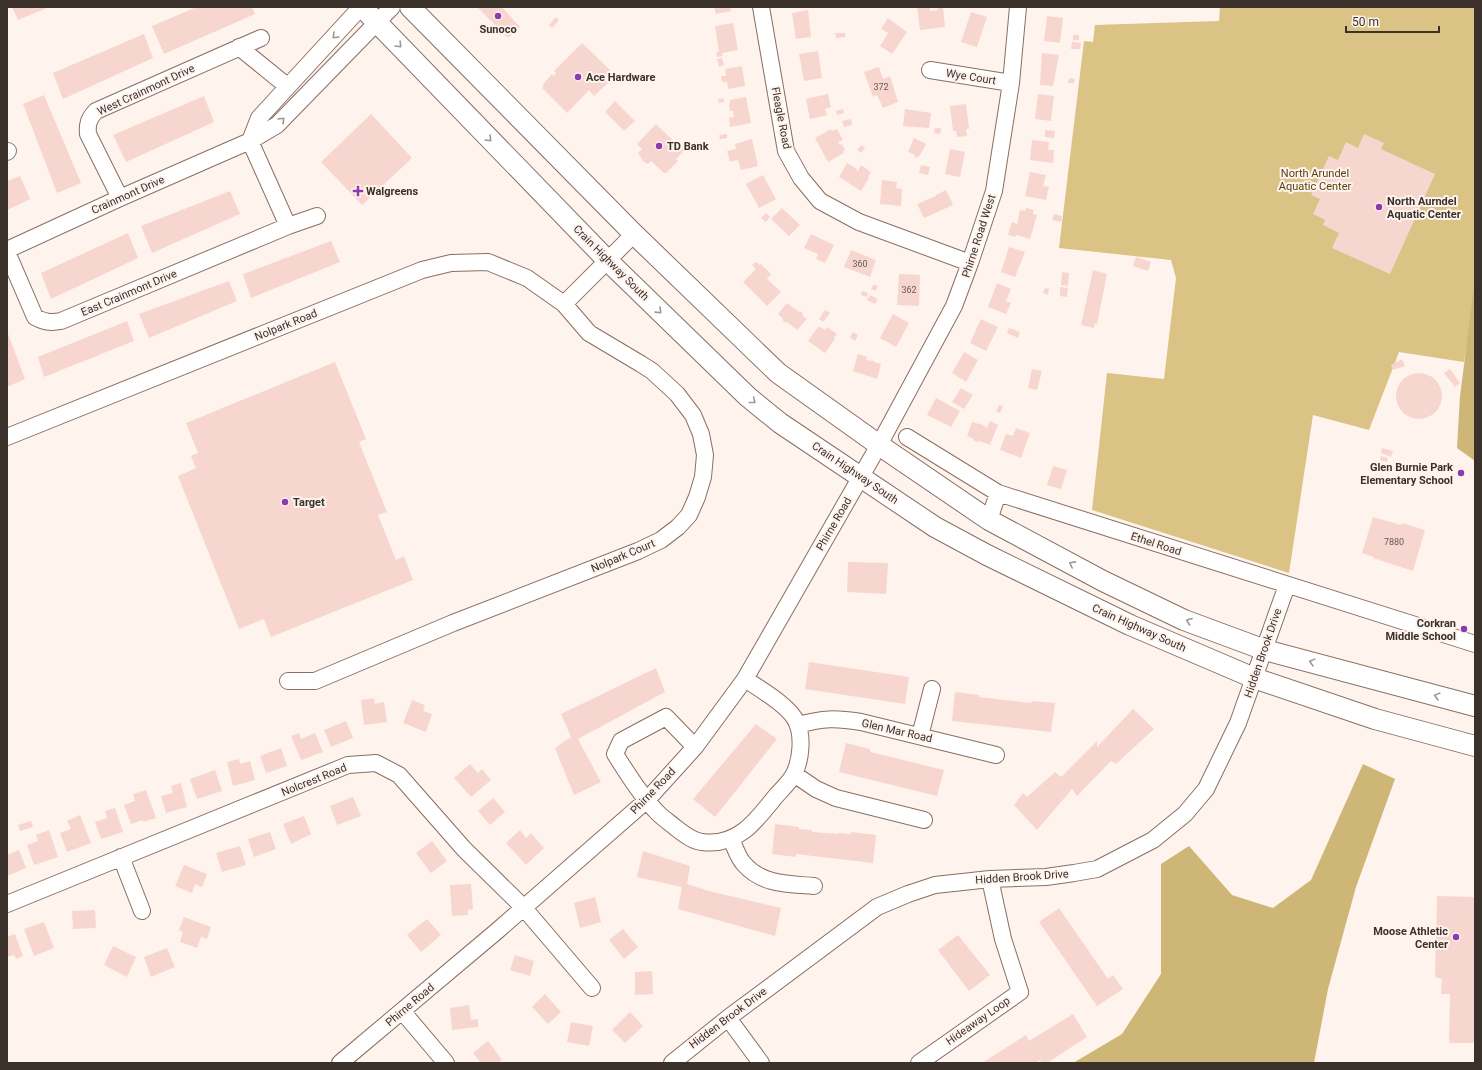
<svg xmlns="http://www.w3.org/2000/svg" width="1482" height="1070" viewBox="0 0 1482 1070" font-family="Roboto,sans-serif">
<style>
.green{fill:#dac385}
.forest{fill:#ceb776}
.building{fill:#f7d6cf}
.lines{fill:none;stroke-linecap:round;stroke-linejoin:round}
.minor-casing{stroke:#886f61;stroke-width:18}
.major-casing{stroke:#886f61;stroke-width:22}
.minor{stroke:#fff;stroke-width:16}
.major{stroke:#fff;stroke-width:20}
.oneway{stroke:#9d9895}
.poi-dot{fill:#8a3cac;stroke:#fef3ed;stroke-width:1.5}
.labels{text-anchor:middle;dominant-baseline:central;stroke-width:4;stroke-linejoin:round;paint-order:stroke}
.number-label{font-size:9px;fill:#6a5a54}
.poi-label{font-size:11px;font-weight:bold;fill:#3b312b;stroke:#fef3ed;text-anchor:start}
.street-label{font-size:11px;fill:#3b312b;stroke:#fef3ed}
.park-label{font-size:11px;fill:#554511;stroke:#fef3ed}
</style>
<rect width="100%" height="100%" fill="#fef3ed"/>
<path class="green" d="M1220 7H1475V296L1464 362 1399 352 1369 430 1313 415 1289 573 1092 510 1107 373 1164 379 1176 278 1171 260 1059 248 1084 41 1093 42 1095 25 1219 21Z"/>
<path class="forest" d="M1475 279V461L1457 448 1460 396Z
M1363 764 1395 779 1356 887 1328 989 1314 1063H1073L1122 1034 1161 974V864L1189 846 1232 895 1273 908 1311 880Z"/>
<path class="building" d="M12 7H49L18 20Z
M197 7H252L255 14 164 54 152 26Z
M477 7H502L520 27 509 37H507Z
M714 7H730L731 11 716 14Z
M917 7H930V11L938 10 937 7H943L945 27 920 30Z
M808 10 811 37 796 39 792 13Z
M971 12 987 17 977 47 961 42Z
M1047 16 1063 18 1060 43 1044 41Z
M556 17 559 20 552 28 549 25Z
M888 18 907 32 892 54 880 46 888 33 881 29Z
M733 23 738 50 722 53 723 56 717 57 716 52H719L715 26Z
M835 33H845V37L836 38Z
M144 34 153 58 63 99 53 73Z
M1073 35H1079V40H1073Z
M1072 42 1081 43 1080 49H1071Z
M582 43 610 70 605 75 610 81 594 96 589 90 567 113 542 88 544 85 543 84 552 74 554 76 556 73 554 71Z
M818 51 822 78 804 81 799 54Z
M1042 53 1059 55 1053 86 1040 85Z
M722 58 724 65 719 67 717 59Z
M742 66 745 86 728 89 727 82H722L721 76H726L725 69Z
M879 67 883 79 890 76 898 102 883 108 877 95 873 97 864 72Z
M1069 78 1075 79 1074 83H1068Z
M828 94 831 107 825 109 827 115 810 119 806 99Z
M1038 94 1054 96 1051 121 1035 119Z
M44 95 81 183 57 193 23 104Z
M204 96 214 122 126 162 113 135Z
M746 97 751 123 730 127 729 118 734 117 733 111H730L729 104 730 103V100Z
M724 98V102L719 103 718 99Z
M615 101 635 121 624 131 605 112Z
M966 104 969 129H966L967 136 957 137 956 131H953L950 106Z
M843 109 844 113 837 115 836 111Z
M905 109 931 113 929 128 903 126Z
M371 114 412 158 362 205 321 162Z
M851 119 852 125 844 127 842 121Z
M656 124 684 151 676 159 678 161 666 173H664L651 161 648 164 644 162 638 153 642 149 637 144Z
M935 128H941L940 134 934 133Z
M831 129 832 131 837 129 843 140 838 142 840 145 842 144 845 150 843 151 844 153 828 162 815 138Z
M1045 130 1055 131 1054 138 1045 137Z
M727 134V138L720 139 719 135Z
M1364 134 1384 143 1381 149 1435 174 1390 274 1332 248 1339 233 1323 225 1325 220 1313 214 1320 199 1311 195 1329 156 1338 160 1346 142 1358 148Z
M914 138 926 144 919 157 918 156 917 158 914 157 915 155 908 152Z
M752 139 758 166 741 170 738 160 730 162 727 151 736 149 735 144Z
M1032 140 1049 142 1048 150H1054L1053 163 1030 160Z
M862 145 865 148 861 153 857 150Z
M950 149 965 152 960 177 945 174Z
M847 163 857 169 856 170 858 171 861 165 871 172 868 177 869 178 861 191 839 177Z
M921 165 930 167 928 175 919 173Z
M1030 172 1046 175 1043 186 1049 187 1046 200 1025 196Z
M763 175 776 199 759 208 746 184Z
M20 176 30 199 7 210V181Z
M882 180 897 182 896 188 902 189 901 206 880 204Z
M946 190 953 205 924 218 917 204 936 196V195Z
M230 191 240 214 152 253 141 226Z
M782 208 800 225 789 236 771 219Z
M1026 208 1034 210 1033 214 1037 215 1030 239 1016 235 1015 237 1008 235 1012 222 1017 224 1020 210 1025 211Z
M766 213 770 217 766 222 761 218Z
M1054 214 1062 216 1061 222 1052 220Z
M128 233 138 258 51 299 41 273Z
M811 234 834 245 825 263 816 259 818 254 804 248Z
M331 241 340 262 251 298 243 274Z
M1009 247 1025 252 1015 277 1001 272Z
M851 250 876 260 870 277 844 267Z
M1136 257 1151 262 1148 271 1133 266Z
M756 262 760 265 761 264 771 274 767 279 781 292 767 306 743 282 756 269 752 265Z
M1093 270 1107 274 1097 324 1095 323 1094 328 1081 325Z
M1062 272 1069 273 1068 286 1061 285Z
M899 274 920 275 919 306 897 305Z
M229 281 237 301 149 338 139 314Z
M997 283 1011 289 1006 301 1011 303 1006 314 988 307Z
M874 284 878 286 876 291 871 289Z
M1060 287 1068 288 1067 297 1060 296Z
M1045 288 1049 289 1048 295 1043 293Z
M862 291 868 293 867 297 861 295Z
M870 295 878 299 875 304 867 300Z
M787 303 799 312 800 311 803 313 802 315 807 319 797 330 787 322 786 323 782 320 783 319 778 314Z
M825 310 830 313 823 322 819 319Z
M893 314 909 323 896 347 880 338Z
M981 319 998 327 986 351 970 343Z
M127 321 134 341 44 377 38 357Z
M818 327H820L825 330 827 327 837 334 834 338 835 339 825 353 808 341Z
M1009 328 1020 332 1018 338 1007 333Z
M7 331 25 379 7 387Z
M853 332 858 335 855 341 850 337Z
M964 352 978 360 966 382 952 373Z
M858 354 867 357 866 360 874 361V362L881 364 877 379 853 371Z
M1402 359 1405 366 1393 370 1391 365Z
M335 362 366 439 359 442 387 512 378 515 396 560 404 556 413 580 271 637 264 619 239 629 178 476 196 468 191 456 198 453 186 423Z
M1032 369 1042 371 1037 390 1028 388Z
M1450 369 1460 383 1455 387 1444 373Z
M1396 396a23 23 0 1 1 46 0a23 23 0 1 1-46 0Z
M961 388 973 395 964 409 952 402Z
M936 398 960 411 951 427 927 415Z
M999 405 1003 406 1000 413 996 411Z
M990 421 998 425 990 445 979 441 978 442 973 440 974 439 967 436 972 422 983 425 987 428Z
M1016 428 1030 433 1021 458 1000 450 1006 434 1013 436Z
M1382 448 1393 451 1391 457 1381 453Z
M1381 456 1388 458 1387 462 1380 460Z
M1053 466 1067 470 1061 489 1047 485Z
M1373 517 1401 525 1402 523 1425 530 1413 571 1373 558 1374 557 1362 553Z
M848 562 888 563 886 594 847 592Z
M809 662 909 677 905 704 805 689Z
M656 668 665 692 578 739 601 782 574 795 555 748 571 737 561 714Z
M955 692 979 695V697L1031 703 1032 701 1055 703 1051 732 952 721Z
M374 698 375 704 384 702 387 722 364 725 361 700Z
M412 700 425 705 423 711 432 714 426 732 403 723Z
M1133 709 1154 729 1116 764 1111 761 1077 796 1072 789 1037 830 1014 805 1023 793 1027 797 1055 772 1061 777 1097 741V747Z
M346 721 353 738 331 747 324 730Z
M756 724 777 739 715 817 693 799Z
M299 733 301 739 315 733 323 752 301 760 291 736Z
M846 743 870 749V752L944 770 937 796 839 772Z
M281 748 287 766 266 773 260 756Z
M239 759 240 764 250 761 255 780 233 786 227 762Z
M470 764 478 773 482 769 491 780 471 797 454 778Z
M215 770 222 791 197 799 190 779Z
M181 783 187 807 166 813 161 796 173 793 171 786Z
M146 790 156 818 143 822V820L131 824 124 805 135 801 133 794Z
M353 797 361 816 337 825 330 806Z
M493 798 505 812 490 825 478 811Z
M115 808 123 832 101 839 95 822 107 818 105 811Z
M80 815 91 843 67 852 60 833 71 829 67 821Z
M304 816 311 834 291 844 283 824Z
M31 821 33 827 20 831 18 825Z
M775 824 799 827V829L812 830V832L838 834 839 833 851 834V832L876 835 873 863 796 854V857L772 854Z
M49 830 58 857 34 865 27 845 38 841 36 835Z
M520 830 526 838 531 833 544 848 526 865 506 843Z
M270 832 276 849 254 857 248 839Z
M432 841 447 861 431 873 416 853Z
M240 846 246 865 222 872 216 853Z
M19 850 26 868 7 876V855Z
M643 851 690 866 687 884 709 891 781 908 775 936 678 909 682 887 637 877Z
M184 865 207 874 202 887 195 884 192 893 175 886Z
M471 884 473 909 468 910V915L452 916 450 885Z
M1437 896 1475 897V1043H1449L1450 994H1441L1442 979 1435 977Z
M595 897 601 922 580 928 574 903Z
M1059 908 1108 979 1113 975 1123 989 1097 1006 1039 922Z
M95 910 96 928 73 929 72 911Z
M184 917 211 927 207 939 201 937 197 948 180 942 183 932 179 930Z
M427 919 441 935 421 952 407 935Z
M44 922 54 948 34 956 24 929Z
M623 929 638 947 624 959 609 940Z
M15 934 23 956 16 959 14 955 7 957V937Z
M958 935 990 975 969 991 938 950Z
M113 946 136 957 127 977 104 965Z
M167 948 175 967 151 977 144 957Z
M515 955 534 961 530 976 510 970Z
M652 971 653 994 635 995V972Z
M545 994 561 1012 548 1024 532 1007Z
M469 1005 471 1020 478 1019V1027L452 1030 450 1008Z
M630 1012 643 1026 625 1043 612 1030Z
M1073 1014 1087 1037 1047 1063H1042L1040 1060 1036 1063H982L1026 1035 1029 1041Z
M571 1022 593 1026 589 1046 567 1042Z
M488 1041 502 1060 498 1063H481L473 1053Z"/>
<g class="lines">
<g class="minor-casing">
<path id="minor" d="M761 7 786 151 801 178 820 201 859 222 970 263
M239 47 287 86
M930 70 1011 83
M250 141 259 118 361 7
M250 141 288 226
M7 152 8 151
M120 198 88 134C87 124 89 118 96 111L261 38
M7 250 120 198 250 141 277 125 392 7
M7 252 35 317C44 322 50 323 61 321L288 226 317 216
M564 304 634 234
M7 437 422 270 451 263 488 262 527 278 564 304 589 333 641 364 652 371 677 394 693 415 701 434 705 455 703 477 697 497 689 515 678 527 661 540 638 551 453 623 315 681H288
M907 437 998 493 1475 644
M989 520 998 493
M798 725C824 718 835 718 861 722L996 755
M920 736 932 689
M695 747 666 717 621 741 615 754C627 773 639 793 655 810 661 817 669 822 676 828 684 834 692 841 702 842 737 847 756 821 775 797 781 790 790 782 794 774 801 760 803 737 797 723 791 707 760 689 745 679
M794 774 816 789 836 798 924 820
M731 839C735 847 738 858 744 864 762 885 789 884 814 886
M121 857 142 911
M7 904 348 765 376 763 399 775 464 849 523 907 592 988
M402 1011 446 1063
M728 1018 761 1063
M340 1063 497 931 647 800 695 747 745 679 879 445 954 306 970 263 994 191 1011 83 1018 7
M672 1063 728 1018 877 907 908 894 935 885 990 879 1046 877 1074 873 1097 869 1153 840 1185 814 1206 789 1238 723 1287 585
M919 1063 1020 992 1003 939 990 879"/>
</g>
<g class="major-casing">
<path id="major" d="M362 7 608 261 748 397 780 423 935 527 987 555 1130 625 1254 678 1375 719 1475 746
M410 7 634 234 778 373 879 445 989 520 1103 581 1184 620 1265 650 1475 706"/>
</g>
<use href="#minor" class="minor"/>
<use href="#major" class="major"/>
</g>
<defs><path id="oneway-chevron" d="M-2-3.5L2.5 0L-2 3.5" fill="none" stroke-width="1.6" stroke-linecap="round" stroke-linejoin="round"/></defs>
<g class="oneway">
<use href="#oneway-chevron" transform="translate(335 36) rotate(134)"/>
<use href="#oneway-chevron" transform="translate(399 45) rotate(46)"/>
<use href="#oneway-chevron" transform="translate(282 120) rotate(-46)"/>
<use href="#oneway-chevron" transform="translate(489 139) rotate(46)"/>
<use href="#oneway-chevron" transform="translate(659 311) rotate(44)"/>
<use href="#oneway-chevron" transform="translate(753 401) rotate(39)"/>
<use href="#oneway-chevron" transform="translate(1072 564) rotate(-152)"/>
<use href="#oneway-chevron" transform="translate(1189 621) rotate(-159)"/>
<use href="#oneway-chevron" transform="translate(1312 662) rotate(-165)"/>
<use href="#oneway-chevron" transform="translate(1437 696) rotate(-165)"/>
</g>
<g class="poi-dot">
<circle cx="498" cy="16" r="4"/>
<circle cx="578" cy="77" r="4"/>
<circle cx="659" cy="146" r="4"/>
<path d="M356 185h4v4h4v4h-4v4h-4v-4h-4v-4h4z"/>
<circle cx="1379" cy="207" r="4"/>
<circle cx="1461" cy="473" r="4"/>
<circle cx="285" cy="502" r="4"/>
<circle cx="1464" cy="629" r="4"/>
<circle cx="1456" cy="937" r="4"/>
</g>
<g class="labels">
<g class="number-label">
<text x="881" y="87">372</text>
<text x="860" y="264">360</text>
<text x="909" y="290">362</text>
<text x="1394" y="542">7880</text>
</g>
<g class="poi-label">
<text x="498" y="29" text-anchor="middle">Sunoco</text>
<text x="586" y="77">Ace Hardware</text>
<text x="667" y="146">TD Bank</text>
<text x="366" y="191">Walgreens</text>
<text x="1387" y="201">North Aurndel<tspan x="1387" dy="13">Aquatic Center</tspan></text>
<text x="1453" y="467" text-anchor="end">Glen Burnie Park<tspan x="1453" dy="13">Elementary School</tspan></text>
<text x="293" y="502">Target</text>
<text x="1456" y="623" text-anchor="end">Corkran<tspan x="1456" dy="13">Middle School</tspan></text>
<text x="1448" y="931" text-anchor="end">Moose Athletic<tspan x="1448" dy="13">Center</tspan></text>
</g>
<g class="street-label">
<text transform="translate(971 77) rotate(9)">Wye Court</text>
<text transform="translate(146 90) rotate(-25)">West Crainmont Drive</text>
<text transform="translate(781 118) rotate(79)">Fleagle Road</text>
<text transform="translate(128 195) rotate(-24)">Crainmont Drive</text>
<text transform="translate(979 236) rotate(-72)">Phirne Road West</text>
<text transform="translate(611 263) rotate(45)">Crain Highway South</text>
<text transform="translate(129 293) rotate(-23)">East Crainmont Drive</text>
<text transform="translate(286 325) rotate(-22)">Nolpark Road</text>
<text transform="translate(855 473) rotate(34)">Crain Highway South</text>
<text transform="translate(834 524) rotate(-60)">Phirne Road</text>
<text transform="translate(1156 544) rotate(18)">Ethel Road</text>
<text transform="translate(623 556) rotate(-23)">Nolpark Court</text>
<text transform="translate(1139 628) rotate(24)">Crain Highway South</text>
<text transform="translate(1263 653) rotate(-71)">Hidden Brook Drive</text>
<text transform="translate(897 731) rotate(13)">Glen Mar Road</text>
<text transform="translate(314 780) rotate(-22)">Nolcrest Road</text>
<text transform="translate(653 791) rotate(-46)">Phirne Road</text>
<text transform="translate(1022 877) rotate(-4)">Hidden Brook Drive</text>
<text transform="translate(410 1005) rotate(-40)">Phirne Road</text>
<text transform="translate(728 1018) rotate(-37)">Hidden Brook Drive</text>
<text transform="translate(978 1021) rotate(-35)">Hideaway Loop</text>
</g>
<g class="park-label">
<text x="1315" y="173">North Arundel<tspan x="1315" dy="13">Aquatic Center</tspan></text>
</g>
</g>
<rect width="1482" height="1070" fill="none" stroke="#3b312b" stroke-width="16"/>
<path d="M1346 26v6h93v-6" fill="none" stroke="#3b312b" stroke-width="2"/>
<text x="1352" y="26" font-size="12" fill="#3b312b" stroke="#fef3ed" stroke-width="3" paint-order="stroke">50 m</text>
</svg>
